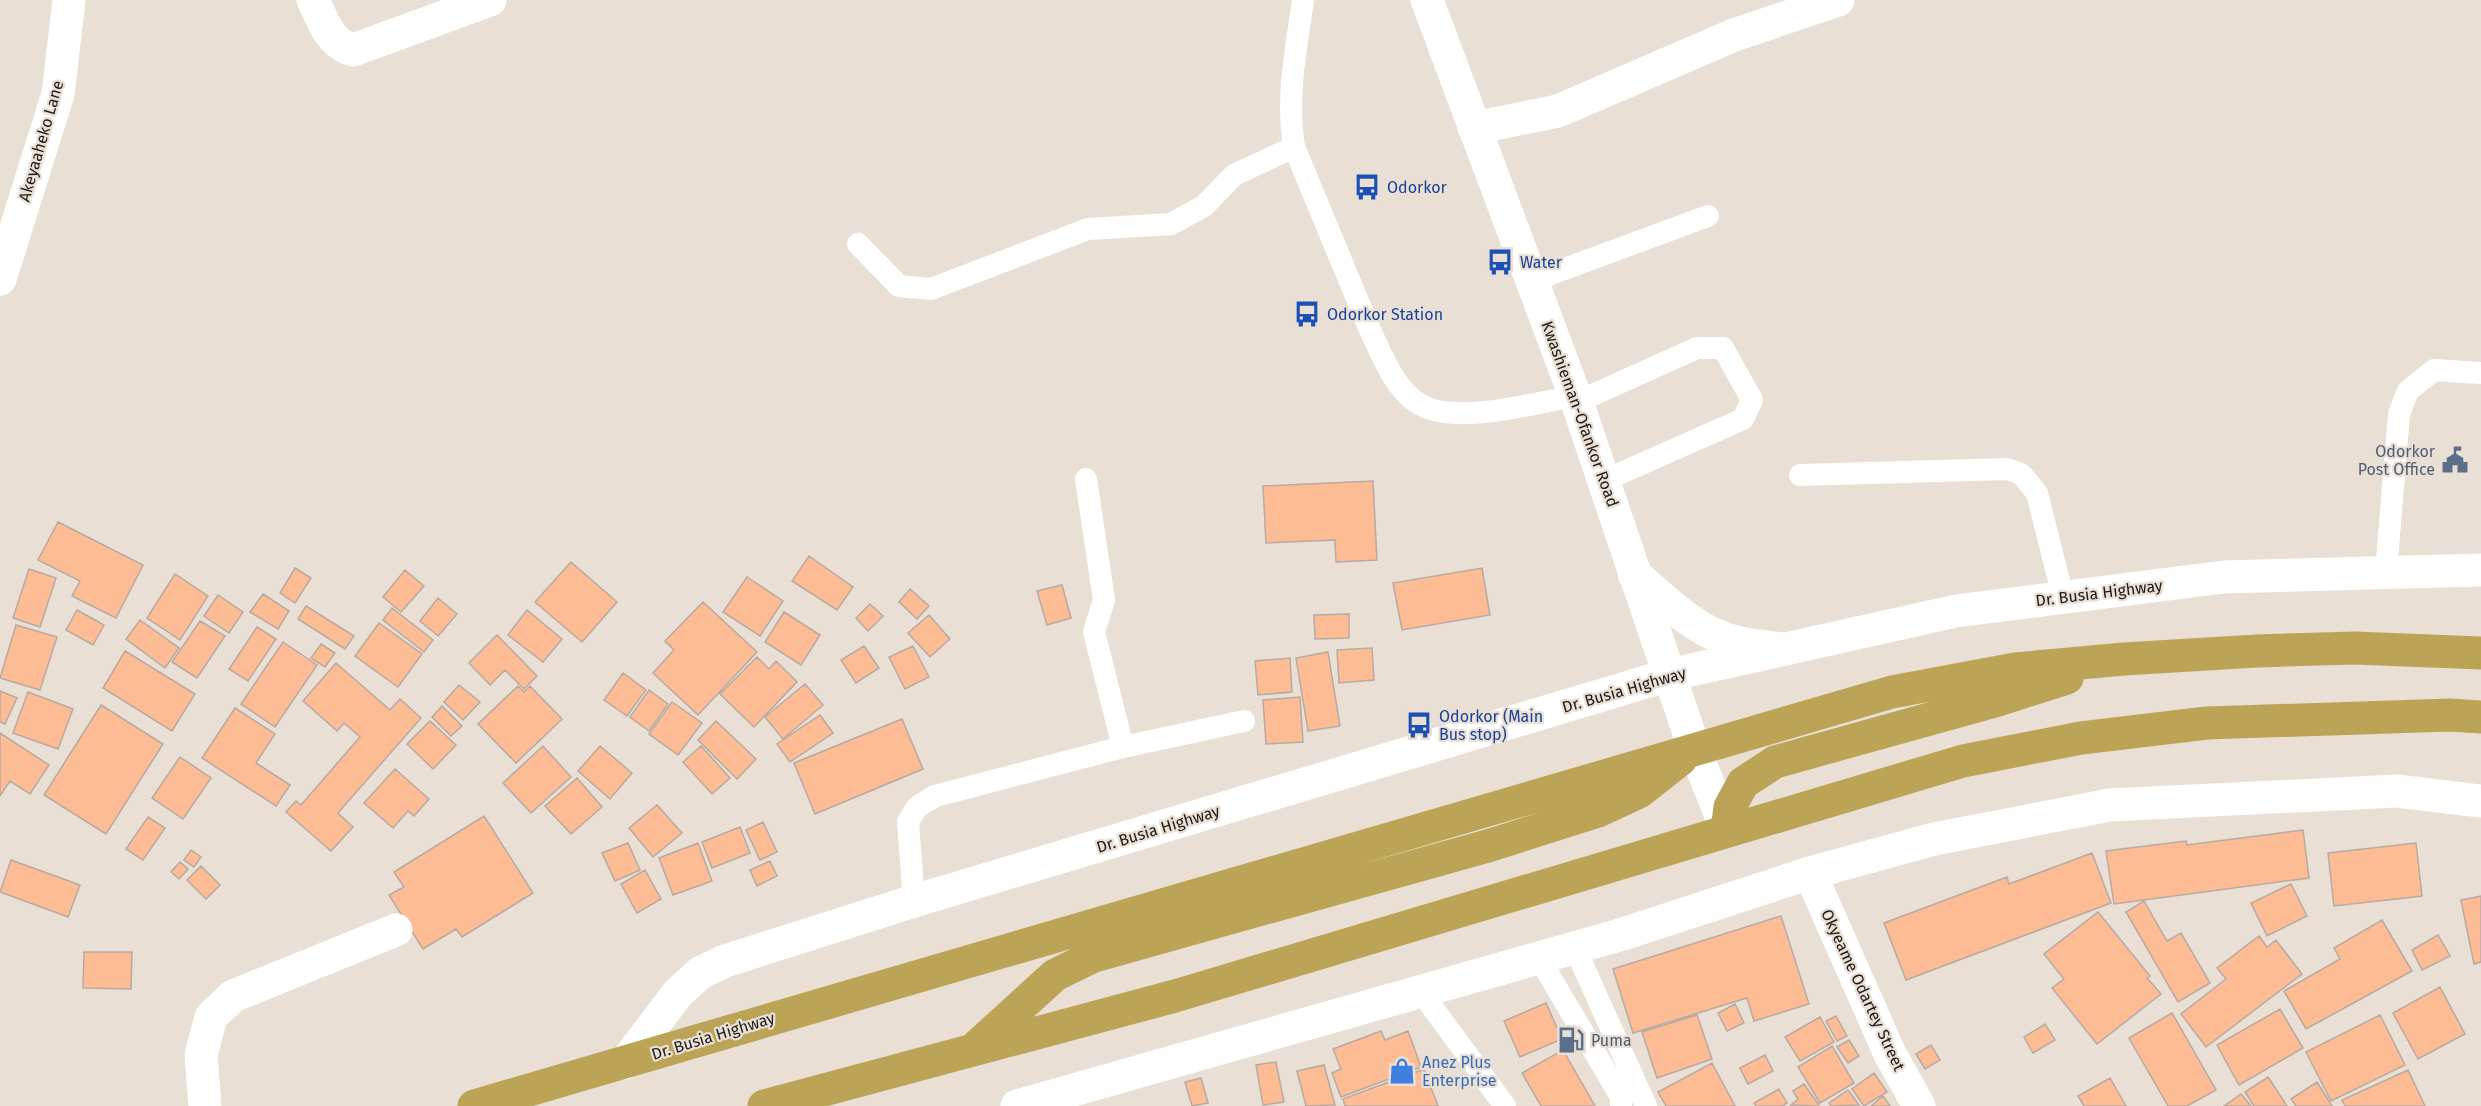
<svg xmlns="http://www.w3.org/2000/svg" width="2481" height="1106" viewBox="0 0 2481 1106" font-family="'Fira Sans',sans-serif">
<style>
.building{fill:#febc94;stroke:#b6aaa2;stroke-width:1.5}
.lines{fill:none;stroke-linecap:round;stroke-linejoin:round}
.service{stroke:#fff;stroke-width:22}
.minor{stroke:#fff;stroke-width:33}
.tertiary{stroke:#fff;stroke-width:33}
.secondary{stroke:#fff;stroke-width:33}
.trunk{stroke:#bca456;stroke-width:33}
.labels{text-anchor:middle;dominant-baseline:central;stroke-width:4.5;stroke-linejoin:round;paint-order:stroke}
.street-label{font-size:16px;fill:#1e1b17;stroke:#e9dfd4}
.transit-label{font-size:16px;fill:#164399;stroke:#e9dfd4;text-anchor:start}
.service-label{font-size:16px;fill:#4e5e75;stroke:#e9dfd4;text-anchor:end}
.shop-label{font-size:16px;fill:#366cbe;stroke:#e9dfd4;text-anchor:start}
</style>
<rect width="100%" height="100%" fill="#e9dfd4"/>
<path class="building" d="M1373 481 1377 560 1336 562 1335 540 1266 543 1263 486Z
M58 522 143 565 116 618 72 596 80 581 38 560Z
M809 556 853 587 837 610 792 581Z
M571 562 617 602 582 642 535 602Z
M295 568 311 578 295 603 280 593Z
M1482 568 1490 615 1402 630 1393 583Z
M29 569 56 578 40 627 13 618Z
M405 570 424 586 401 612 383 597Z
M175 574 208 596 180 640 147 618Z
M747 577 783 601 760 636 723 612Z
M1062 585 1071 618 1047 625 1037 591Z
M910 589 929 606 917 619 899 602Z
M263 594 289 611 278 629 250 612Z
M218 595 243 612 229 633 204 616Z
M438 598 457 614 438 636 420 621Z
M703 602 757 652 698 715 653 673 674 650 665 641Z
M870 604 883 616 868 631 856 618Z
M306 606 354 636 345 649 298 619Z
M392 608 433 640 424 652 383 620Z
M77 610 104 625 93 645 66 630Z
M527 610 562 639 543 662 508 635Z
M784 612 820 635 801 665 765 642Z
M1349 614V638L1315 639 1314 615Z
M929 615 950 639 930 657 908 633Z
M140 620 179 648 165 668 126 639Z
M200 621 225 636 197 678 172 662Z
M379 623 422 654 398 687 355 656Z
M16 625 57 637 40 690 0 678Z
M257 627 276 639 248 681 229 669Z
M497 635 537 676 524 689 505 670 490 685 469 663Z
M283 642 317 665 275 727 241 704Z
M321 644 335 653 325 667 311 658Z
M864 646 879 668 856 683 841 660Z
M913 646 929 677 905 689 889 657Z
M1372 648 1374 680 1339 683 1337 650Z
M125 651 195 694 172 731 103 688Z
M1328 652 1340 726 1308 731 1296 658Z
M757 657 769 669 776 661 797 682 754 727 720 694Z
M1290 658 1292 692 1258 695 1255 661Z
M336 663 390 710 400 699 421 718 338 813 353 827 331 851 286 812 296 801 301 805 360 737 344 723 337 731 303 701Z
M623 673 646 690 627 716 604 700Z
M805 684 823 705 783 739 765 717Z
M459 685 480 702 463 720 444 702Z
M518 686 524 692 530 686 562 719 516 763 478 724Z
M649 690 668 704 649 731 630 717Z
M0 691 17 698 5 724 0 722Z
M28 692 73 709 58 749 13 733Z
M1300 697 1303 742 1266 744 1263 700Z
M672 702 702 723 678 755 649 734Z
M101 705 163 744 106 834 44 795Z
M442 706 462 726 451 736 432 717Z
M235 708 275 734 256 763 290 785 276 806 202 758Z
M820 715 833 733 790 762 777 744Z
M902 719 923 769 815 814 794 763Z
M430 721 456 745 433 769 407 744Z
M716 721 756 759 737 779 698 740Z
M0 733 49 765 30 794 10 781 0 796Z
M543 746 571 777 531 813 503 783Z
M600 746 632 773 610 799 578 771Z
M701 746 730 778 712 794 683 762Z
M180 757 211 778 183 819 152 798Z
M395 769 429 799 414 816 408 811 393 828 364 803Z
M577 778 602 807 571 834 545 806Z
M657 805 682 833 653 857 629 828Z
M484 816 533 893 462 937 456 929 423 949 389 895 404 887 394 872Z
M148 817 165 828 143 860 126 849Z
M763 822 777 852 760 860 746 830Z
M740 827 750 853 712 868 702 842Z
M2303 830 2309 878 2114 904 2106 851 2186 841 2187 845Z
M628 843 640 870 615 881 602 853Z
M698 843 712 881 673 895 659 858Z
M2416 843 2422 896 2334 906 2328 853Z
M191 850 201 857 194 867 184 860Z
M2092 853 2111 903 1906 980 1884 923 2007 877 2009 884Z
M11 860 80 885 68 917 0 892Z
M770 861 777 876 757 886 750 870Z
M180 862 188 869 179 879 171 872Z
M201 866 220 885 206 899 187 880Z
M645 870 661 899 637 913 621 884Z
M2291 884 2307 916 2267 936 2251 903Z
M2481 896V962L2474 964 2461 900Z
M2144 901 2167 941 2181 933 2210 983 2178 1002 2126 912Z
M2098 912 2150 976 2147 978 2161 994 2097 1044 2052 988 2064 979 2044 954Z
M1781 916 1809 1004 1754 1021 1747 998 1633 1033 1613 969Z
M2382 920 2412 971 2306 1029 2284 991 2340 959 2334 948Z
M2438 935 2450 956 2422 970 2412 950Z
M2259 936 2267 947 2276 940 2302 974 2206 1047 2181 1014 2226 979 2217 968Z
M84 952H132L131 989 83 988Z
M2440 987 2465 1034 2418 1059 2393 1013Z
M1546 1003 1562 1039 1520 1057 1504 1021Z
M1735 1004 1744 1023 1727 1031 1718 1013Z
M2280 1009 2303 1048 2239 1085 2217 1045Z
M2172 1013 2216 1090 2187 1106H2168L2129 1038Z
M1697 1015 1712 1059 1657 1078 1642 1032Z
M2380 1015 2405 1065 2331 1101 2306 1052Z
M1836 1016 1847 1036 1837 1041 1826 1021Z
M1820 1017 1834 1042 1800 1061 1785 1037Z
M2045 1024 2055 1040 2033 1053 2024 1037Z
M1381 1031 1385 1040 1408 1031 1421 1067 1341 1097 1332 1073 1341 1069 1333 1049Z
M1849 1040 1859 1056 1848 1063 1837 1047Z
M1931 1045 1940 1060 1925 1069 1916 1054Z
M1832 1046 1854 1083 1820 1103 1798 1067Z
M1563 1050 1595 1106H1541L1522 1073Z
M1765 1055 1773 1071 1748 1084 1740 1068Z
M1276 1062 1284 1102 1263 1105 1256 1065Z
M1712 1063 1735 1106H1666L1658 1092Z
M1324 1065 1335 1105 1306 1106 1297 1071Z
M1424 1069 1438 1106H1345L1343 1099Z
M2408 1070 2425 1106H2345L2342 1100Z
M1874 1073 1887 1092 1864 1106 1852 1089Z
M2268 1077 2287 1106H2254L2245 1092Z
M1201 1078 1208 1103 1192 1106 1185 1082Z
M2110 1078 2126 1106H2084L2078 1096Z
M2317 1082 2332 1106H2296L2291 1099Z
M1804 1084 1819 1105 1817 1106 1791 1105 1798 1099 1793 1091Z
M1779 1089 1787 1103 1782 1106H1756L1754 1103Z
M1848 1090 1859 1105 1831 1106 1829 1103Z
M2241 1094 2251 1106H2224Z
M1883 1096 1890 1106H1871Z"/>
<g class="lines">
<path class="service" d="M1303 0C1296 50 1286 97 1294 147L1370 330C1382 355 1395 391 1421 405 1456 425 1535 403 1575 396
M858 244 899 286 931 289 1088 229 1171 224 1204 206 1234 175 1294 147
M1532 281 1708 216
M1577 402 1697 348H1723L1752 400 1743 419 1603 481
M1800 475 2007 469 2021 474 2037 493 2063 597
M1086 479 1104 600 1094 632 1123 747
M2386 572 2399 414 2408 391 2434 370 2481 373
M914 901 908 822 917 807 935 796 1123 747 1244 721
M1575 948 1646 1106
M1539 958 1621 1097V1106
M1421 992 1505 1106"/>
<path class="minor" d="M313 0C323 20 329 44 353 50L490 0
M1474 128 1558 111 1734 35 1838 0
M0 279 58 94 69 0
M1810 873 1890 1054 1919 1106
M205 1106 201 1055 211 1017 233 996 396 930"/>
<path class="tertiary" d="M625 1063 678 993 700 973 725 961 914 901 1669 675 1956 611 2224 577 2481 570
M1017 1106 1623 934 1810 873 1934 839 2110 805 2397 791 2481 801"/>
<path class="secondary" d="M1427 0 1575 396 1694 748 1727 831
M1634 574C1663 598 1690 627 1726 639 1745 646 1766 647 1786 649"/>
<path class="trunk" d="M1727 831 1730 807 1743 783 1775 762 1998 700 2067 678
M976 1047 1055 975 1094 956 1491 845 1598 811 1639 792 1681 759
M474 1106 1892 692 2015 669 2124 659 2257 651 2355 648 2481 653
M764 1106 1175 996 1963 761 2081 738 2207 723 2450 715 2481 717"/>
</g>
<defs>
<g id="bus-bare" transform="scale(2.07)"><path d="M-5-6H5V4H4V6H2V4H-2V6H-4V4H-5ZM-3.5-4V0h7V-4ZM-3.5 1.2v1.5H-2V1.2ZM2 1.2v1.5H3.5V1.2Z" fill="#1a4fb4" stroke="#e9dfd4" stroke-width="2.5" paint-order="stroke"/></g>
<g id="civic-bare" transform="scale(2.07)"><path d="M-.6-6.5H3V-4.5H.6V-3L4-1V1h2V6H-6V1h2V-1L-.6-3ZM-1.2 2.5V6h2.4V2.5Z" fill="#5c6f8a" stroke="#e9dfd4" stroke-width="2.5" paint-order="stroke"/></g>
<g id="fuel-bare" transform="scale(2.07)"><path d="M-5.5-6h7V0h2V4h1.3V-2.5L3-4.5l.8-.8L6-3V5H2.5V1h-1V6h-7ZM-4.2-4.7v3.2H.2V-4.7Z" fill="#5c6f8a" stroke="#e9dfd4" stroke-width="2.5" paint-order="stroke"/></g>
<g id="shop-bare" transform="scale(2.07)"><path d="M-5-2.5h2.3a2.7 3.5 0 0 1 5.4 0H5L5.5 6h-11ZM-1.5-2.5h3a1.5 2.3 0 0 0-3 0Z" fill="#3f7fe0" stroke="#e9dfd4" stroke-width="2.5" paint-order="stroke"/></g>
</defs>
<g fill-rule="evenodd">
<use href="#bus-bare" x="1367" y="187"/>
<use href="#bus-bare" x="1500" y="262"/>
<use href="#bus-bare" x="1307" y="314"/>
<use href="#civic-bare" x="2455" y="460"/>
<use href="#bus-bare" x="1419" y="725"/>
<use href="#fuel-bare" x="1571" y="1040"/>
<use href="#shop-bare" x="1402" y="1071"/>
</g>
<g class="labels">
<g class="street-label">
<text transform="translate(41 141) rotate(-74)">Akeyaaheko Lane</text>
<text transform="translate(1580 414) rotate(70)">Kwashieman-Ofankor Road</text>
<text transform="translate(2099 593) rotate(-7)">Dr. Busia Highway</text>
<text transform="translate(1624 690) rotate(-16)">Dr. Busia Highway</text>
<text transform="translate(1158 829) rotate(-17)">Dr. Busia Highway</text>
<text transform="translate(1863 990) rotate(65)">Okyeame Odartey Street</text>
<text transform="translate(713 1036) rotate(-17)">Dr. Busia Highway</text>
</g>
<g class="transit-label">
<text x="1387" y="187">Odorkor</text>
<text x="1520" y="262">Water</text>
<text x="1327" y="314">Odorkor Station</text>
<text x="1439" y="716">Odorkor (Main<tspan x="1439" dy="18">Bus stop)</tspan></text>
</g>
<g class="service-label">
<text x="2435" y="451">Odorkor<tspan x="2435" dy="18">Post Office</tspan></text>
<text x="1591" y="1040" text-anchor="start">Puma</text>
</g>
<g class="shop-label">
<text x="1422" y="1062">Anez Plus<tspan x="1422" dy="18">Enterprise</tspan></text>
</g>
</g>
</svg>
